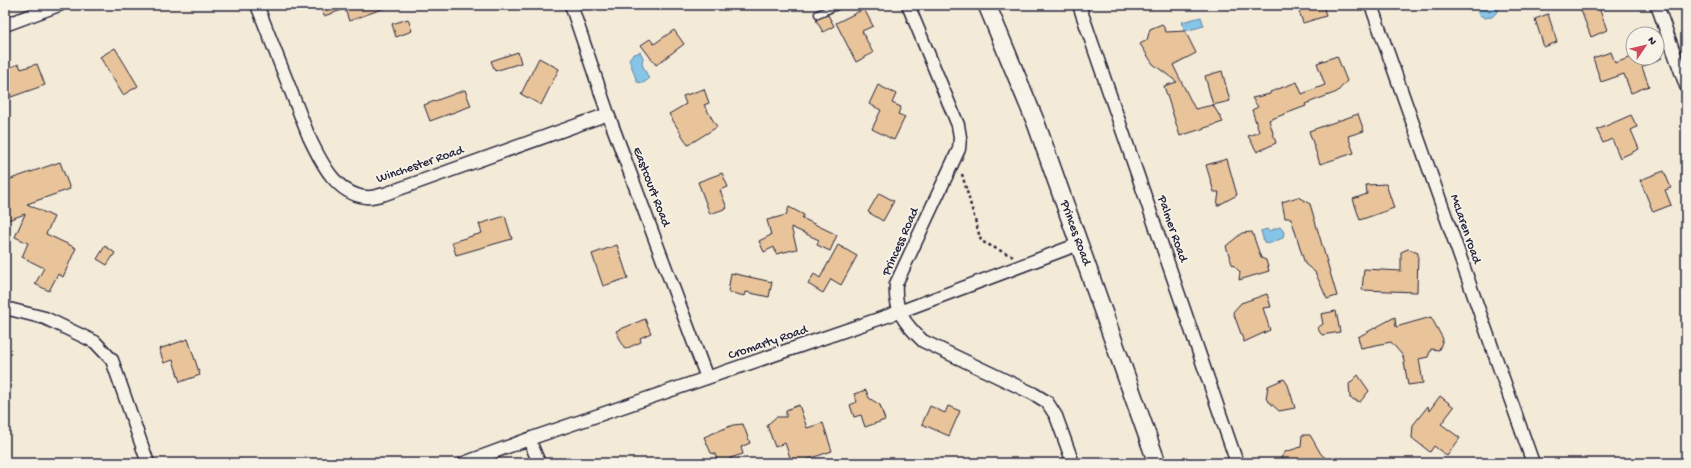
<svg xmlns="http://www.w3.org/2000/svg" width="1691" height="468" viewBox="0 0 1691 468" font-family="'Gochi Hand',sans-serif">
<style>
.water{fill:#86c5e7;stroke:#5e84a2}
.building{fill:#e9c49a;stroke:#22223b}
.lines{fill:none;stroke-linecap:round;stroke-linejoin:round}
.lane-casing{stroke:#22223b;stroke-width:9}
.street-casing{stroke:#22223b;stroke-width:15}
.secondary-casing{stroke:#22223b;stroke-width:20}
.path{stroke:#22223b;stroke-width:2.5;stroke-dasharray:3 3;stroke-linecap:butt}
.lane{stroke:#f7f3e8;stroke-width:6}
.street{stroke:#f7f3e8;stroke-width:12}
.secondary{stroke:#f7f3e8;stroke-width:17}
.labels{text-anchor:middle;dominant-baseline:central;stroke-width:3.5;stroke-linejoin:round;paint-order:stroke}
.street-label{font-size:13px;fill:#22223b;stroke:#f7f3e8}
</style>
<rect width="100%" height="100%" fill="#f4ead8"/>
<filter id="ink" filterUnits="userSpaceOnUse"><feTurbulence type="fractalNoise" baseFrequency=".025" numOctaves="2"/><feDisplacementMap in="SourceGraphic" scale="8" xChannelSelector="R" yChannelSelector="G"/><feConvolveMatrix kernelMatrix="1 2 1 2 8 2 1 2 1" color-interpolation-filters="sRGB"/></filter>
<g filter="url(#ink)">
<path class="water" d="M1493 5 1499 10 1492 17 1485 18 1478 14V9Z
M1201 17 1204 26 1185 31 1182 22Z
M640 52 643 57 642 64 649 79 643 83 637 82 629 59 632 55Z
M1280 227 1284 232 1283 238 1268 244 1264 242 1261 231 1267 229 1269 231Z"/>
<path class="building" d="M319 5H390V6L349 21 345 9 324 16Z
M1297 5H1323L1326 16 1303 23Z
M1579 5H1598L1607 30 1591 37Z
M864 9 873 26 862 31 873 53 856 62 836 23Z
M1548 14 1557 42 1544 47 1535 19Z
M828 15 834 26 823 32 816 20Z
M408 19 412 31 396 37 392 24Z
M1162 24 1166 32 1185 31 1196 53 1173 65 1195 109 1213 105 1223 122 1180 136 1164 86 1177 82 1153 64 1140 44 1147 40 1150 29Z
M674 30 684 44 656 65 641 45 650 39 654 44Z
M115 48 138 86 123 95 100 57Z
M518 52 521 63 495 71 491 61Z
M1611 52 1615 63 1629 58H1662L1642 67 1649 86 1631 93 1624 74 1601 82 1593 58Z
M1337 56 1347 81 1337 92 1305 104 1306 106 1269 120 1276 143 1257 152 1248 136 1259 132 1252 110 1258 107 1252 98 1270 94V92L1297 82 1302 94 1325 85 1317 63Z
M539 58 559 69 541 105 521 94Z
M19 64 21 69 37 64 45 85 11 97 5 79V69Z
M1222 71 1230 101 1213 105 1205 76Z
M878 85 896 94 892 103 901 107 898 114 905 117 894 140 872 129 881 110 869 104Z
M704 89 709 103 704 105 717 127 688 145 669 114 686 104 683 96Z
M465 90 471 106 430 121 424 105Z
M1358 114 1364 131 1348 136 1354 153 1320 164 1309 131Z
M1631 115 1637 127 1631 130 1639 149 1620 158 1612 139 1603 143 1597 130Z
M1227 159 1237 195 1217 206 1219 192H1214L1206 165Z
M60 162 70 189 27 204 54 217 46 234 76 248 63 277 58 274 49 291 35 284 44 268 22 257 28 243 15 237 25 214 5 221V181Z
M1664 171 1671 188 1665 190 1671 205 1653 212 1640 180Z
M722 173 728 187 720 190 727 208 710 214 698 182Z
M1386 184 1394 208 1360 220 1353 199 1367 194 1366 185Z
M879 193 894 201 883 221 868 212Z
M1298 197 1310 204 1337 296 1327 299 1315 272 1305 264 1291 218H1285L1282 202Z
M789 207 804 215 802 218 837 235 830 251 817 245 819 240 791 227 797 249 776 254 774 247 764 252 759 241 771 235 767 220 786 215Z
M505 216 512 239 456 255 452 242 482 233 479 224Z
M1252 232 1261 258 1266 260 1269 271 1239 280 1240 272 1232 264 1226 246 1242 233Z
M617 245 628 278 603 286 592 254Z
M838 245 857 256 841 285 831 279 823 293 808 284 814 274 820 278Z
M105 246 115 253 107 265 97 259Z
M1408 249 1418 253 1417 292 1362 290 1364 269 1401 271V252Z
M731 273 772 282 769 297 746 292 745 296 728 292Z
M1267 294 1271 307 1263 308 1270 330 1244 342 1233 312 1241 303Z
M1336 311 1340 332 1322 335 1317 328 1323 324 1321 314Z
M1395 317 1396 327 1431 317 1443 339 1439 350 1431 349 1428 357 1419 359 1423 383 1408 385 1403 356 1391 342 1361 348 1358 337Z
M645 319 651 333 640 338 641 342 625 349 616 331Z
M188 339 200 375 180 382 173 360 164 363 159 349Z
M1358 375 1369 391 1360 402 1350 398 1349 384Z
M1284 379 1288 385 1295 408 1279 411 1266 399 1268 386Z
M866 390 869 398 880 405 885 420 865 427 861 415 854 417 850 405 857 402 854 394Z
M1440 396 1454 407 1441 424 1460 438 1447 456 1434 446 1430 452 1412 438 1413 425 1428 406 1429 411Z
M799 405 807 428 823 423 832 451 797 463H792L785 443 775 447 767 425 776 417H786V410Z
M930 406 945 413 948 406 960 411 949 436 922 424Z
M743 424 750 443 741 447 743 454 730 458 732 463H718L715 454 711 453 704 437 733 425Z
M1302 435H1310L1321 454 1331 463H1277L1285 452 1301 447Z"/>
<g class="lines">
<g class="lane-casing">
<path id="lane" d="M818 14 839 5"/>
</g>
<g class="street-casing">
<path id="street" d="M257 5 309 137C321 162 336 194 366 197 372 198 379 195 385 194L608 114
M571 5 608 114 707 378
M908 5 958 125 960 137 959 149 896 284C894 311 905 324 923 341L1034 394 1047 402 1056 416 1073 463
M1079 5 1237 463
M1371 5 1533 463
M1657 5 1686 86
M5 25 59 5
M5 308 45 318 95 342 112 360 148 463
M529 439 539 463
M464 463 529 439 899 312 1079 244"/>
</g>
<g class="secondary-casing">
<path id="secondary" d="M987 5 1036 123 1157 463"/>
</g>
<path class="path" d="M962 174 981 241 1003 252 1013 256"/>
<use href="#lane" class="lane"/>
<use href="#street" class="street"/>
<use href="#secondary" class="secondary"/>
</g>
</g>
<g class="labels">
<g class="street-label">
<text transform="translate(420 165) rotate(-19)">Winchester Road</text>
<text transform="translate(651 187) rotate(69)">Eastcourt Road</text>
<text transform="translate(1172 229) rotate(71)">Palmer Road</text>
<text transform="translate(1465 229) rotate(71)">McLaren road</text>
<text transform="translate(1075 233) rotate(70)">Princes Road</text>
<text transform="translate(901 242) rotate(-66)">Princess Road</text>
<text transform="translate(768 343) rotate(-19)">Cromarty Road</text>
</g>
</g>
<rect width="1691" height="468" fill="none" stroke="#f7f3e8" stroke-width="20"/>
<rect x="10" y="10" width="1671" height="448" fill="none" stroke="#22223b" stroke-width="1.5" filter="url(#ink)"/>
<g transform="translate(1645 46) rotate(55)"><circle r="19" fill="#f7f3e8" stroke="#a29fa3"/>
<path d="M0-3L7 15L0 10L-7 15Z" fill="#d1495b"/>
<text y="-6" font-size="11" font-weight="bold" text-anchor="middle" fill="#22223b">N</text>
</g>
</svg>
